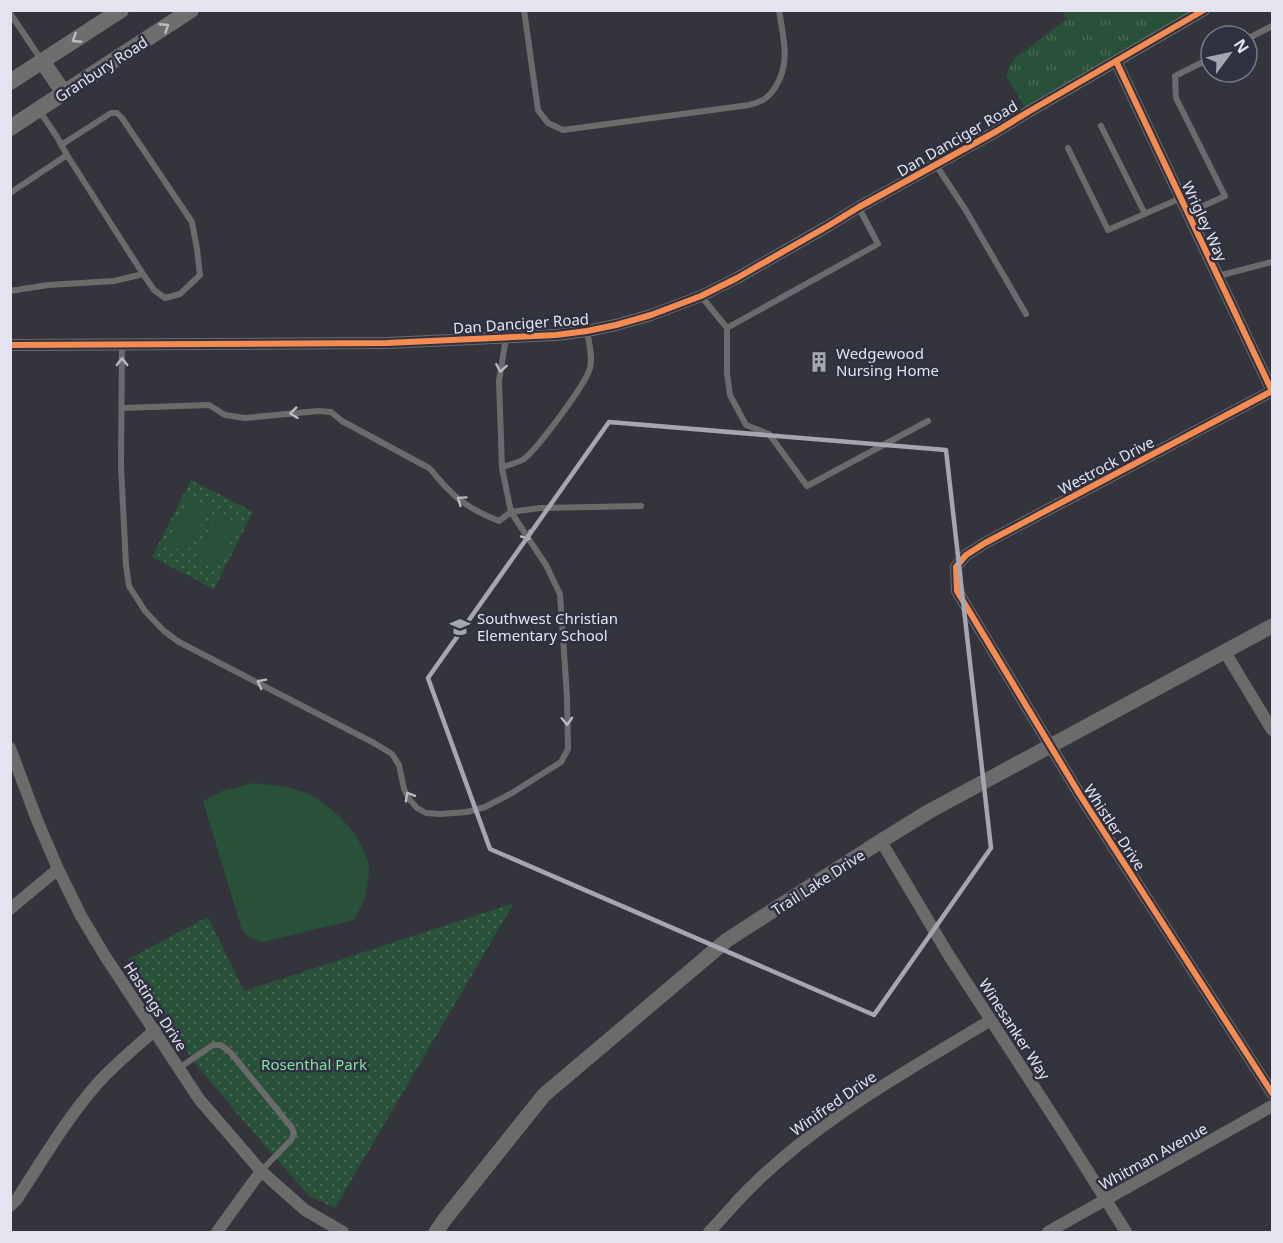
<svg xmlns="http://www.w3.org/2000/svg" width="1283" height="1243" viewBox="0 0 1283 1243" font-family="'Noto Sans',sans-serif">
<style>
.grass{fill:url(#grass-tufts)}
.park{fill:url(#park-dots)}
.garden{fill:#295039}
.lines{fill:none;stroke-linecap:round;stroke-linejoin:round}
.service{stroke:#6c6b6c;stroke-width:6}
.minor{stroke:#6c6b6c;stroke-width:12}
.tertiary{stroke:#6c6b6c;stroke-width:15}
.secondary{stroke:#6e6e6f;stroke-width:16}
.cycleway-casing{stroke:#2f3140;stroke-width:10}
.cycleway{stroke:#f68b52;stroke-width:6}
.oneway{stroke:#babbc2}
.oneway2{stroke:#b9bac1}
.marked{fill:none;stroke:#a5a6b0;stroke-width:4.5;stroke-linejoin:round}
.labels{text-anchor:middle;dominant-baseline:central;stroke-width:5;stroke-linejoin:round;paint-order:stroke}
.street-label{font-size:15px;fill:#e3e4ef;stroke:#2f3140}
.poi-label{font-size:15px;fill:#e3e4ef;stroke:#2f3140;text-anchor:start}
.park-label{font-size:15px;fill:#80e0a1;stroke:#2f3140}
</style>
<defs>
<pattern id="grass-tufts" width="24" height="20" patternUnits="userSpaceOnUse" patternTransform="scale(1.5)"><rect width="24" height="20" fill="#295039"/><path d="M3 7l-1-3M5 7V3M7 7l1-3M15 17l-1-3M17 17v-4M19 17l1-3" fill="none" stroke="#486956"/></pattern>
<pattern id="park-dots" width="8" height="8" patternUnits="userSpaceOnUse" patternTransform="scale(1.5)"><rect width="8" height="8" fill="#295039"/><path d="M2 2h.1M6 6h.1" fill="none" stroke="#486956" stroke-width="1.8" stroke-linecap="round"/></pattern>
</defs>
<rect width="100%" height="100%" fill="#33343c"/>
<path class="grass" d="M1062 11H1202L1028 112 1006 76 1009 67 1015 58 1067 19Z"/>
<path class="park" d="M191 480 253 512 214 589 152 557Z
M514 903 335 1208 309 1196 259 1139 194 1062 128 959 208 917 244 991Z"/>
<path class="garden" d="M190 497 210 508 186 554 166 543Z
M219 513 239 524 215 569 195 558Z
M254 783C271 785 287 786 304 792 332 803 364 837 369 867 370 871 368 877 368 881 366 899 362 905 354 920L263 942 249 937 242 930 203 801 222 791Z"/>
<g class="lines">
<path class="service" d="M524 10 538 110 548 123 563 130 749 105C754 104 759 102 763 100 768 97 773 91 776 86 791 62 783 37 779 10
M10 13 42 61
M1247 39 1272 26
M1101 126 1145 214
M1068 148 1108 230 1181 198
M67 155 143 274
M936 165 965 209 1026 314
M10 193 67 155 57 137 39 110
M1188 213 1225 196 1176 98 1175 76 1211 58
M1218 276 1272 262
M10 291 48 285 114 281 143 274 154 290 165 298 180 294 200 275 197 249 192 222 122 118 117 113H111L61 145
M701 296 727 328 878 244 859 208
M727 328V373L730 395 746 425 769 434 807 486 928 421
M122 344 121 466 126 565 129 586 145 611 164 631 179 642 374 743 392 754 399 765 404 789 409 799 417 808 426 813 440 814 467 812 485 807 512 793 561 762 568 749 567 696 560 594 546 565 511 512 502 468 499 381 506 338
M122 408 209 405 225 415 245 418 318 411 331 412 342 421 429 468C436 475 442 484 449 490 462 504 481 514 499 521L511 512 540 508 641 506
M502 467C509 465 517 463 524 459 537 449 586 384 590 368 593 357 589 343 587 331
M179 1068 213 1045H221L231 1053 292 1128 294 1134 291 1140 261 1171"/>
<path class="minor" d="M1116 61 1272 391 985 543 966 555 956 567 957 591 1080 795 1272 1093
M10 345 387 343 556 335 587 331 616 325 651 315 701 296 737 278 828 226 859 207 997 131 1028 112 1204 10
M1225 652 1272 730
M10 748 37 820 58 869 81 916 105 956 199 1099 261 1171 305 1210 343 1232
M881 841 948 954 1064 1133 1126 1232
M10 909 58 869
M10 1206 17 1199C42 1161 67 1118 97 1084 114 1065 135 1048 155 1030
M217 1232 261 1171
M709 1232C724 1217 737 1200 753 1185 822 1117 909 1070 991 1020
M1048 1232 1272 1106"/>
<path class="tertiary" d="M436 1232 445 1219 544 1095 727 940 881 841 928 812 1272 626"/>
<path class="secondary" d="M42 61 64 93
M10 82 121 10
M10 128 191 10"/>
<g class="cycleway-casing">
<path id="cycleway" d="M1116 61 1272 391 985 543 966 555 956 567 957 591 1080 795 1272 1093
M10 345 387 343 556 335 587 331 616 325 651 315 701 296 737 278 828 226 859 207 997 131 1028 112 1204 10"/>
</g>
<use href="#cycleway" class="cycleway"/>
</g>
<defs><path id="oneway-chevron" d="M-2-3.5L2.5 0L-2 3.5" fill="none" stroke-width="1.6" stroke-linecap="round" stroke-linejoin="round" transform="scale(1.5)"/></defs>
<g class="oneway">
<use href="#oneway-chevron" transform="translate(165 27) rotate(-33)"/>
<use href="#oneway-chevron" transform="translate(76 39) rotate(147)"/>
</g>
<g class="oneway2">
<use href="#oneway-chevron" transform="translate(122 362) rotate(-90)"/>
<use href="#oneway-chevron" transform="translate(501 368) rotate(99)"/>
<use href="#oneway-chevron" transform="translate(294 413) rotate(174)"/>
<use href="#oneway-chevron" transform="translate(461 500) rotate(-145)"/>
<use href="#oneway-chevron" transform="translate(527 536) rotate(56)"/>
<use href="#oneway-chevron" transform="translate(261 683) rotate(-153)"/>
<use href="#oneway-chevron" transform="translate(567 721) rotate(88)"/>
<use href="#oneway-chevron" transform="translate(409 796) rotate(-120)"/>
</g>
<path class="marked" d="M609 422 946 450 991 848 874 1015 490 849 428 678Z"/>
<defs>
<g id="building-bare" transform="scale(1.62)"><path d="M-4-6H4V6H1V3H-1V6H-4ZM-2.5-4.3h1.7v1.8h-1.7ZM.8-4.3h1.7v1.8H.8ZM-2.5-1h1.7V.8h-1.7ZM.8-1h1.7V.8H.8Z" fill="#a5a6b0" stroke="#2f3140" stroke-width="2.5" paint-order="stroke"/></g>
<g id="school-bare" transform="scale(1.62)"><path d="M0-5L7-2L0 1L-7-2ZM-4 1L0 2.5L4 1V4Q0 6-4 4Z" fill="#a5a6b0" stroke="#2f3140" stroke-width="2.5" paint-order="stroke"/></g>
</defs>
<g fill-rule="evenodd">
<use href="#building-bare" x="819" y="362"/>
<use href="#school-bare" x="460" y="627"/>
</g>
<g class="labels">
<g class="street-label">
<text transform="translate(101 69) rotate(-33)">Granbury Road</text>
<text transform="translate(957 138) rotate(-30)">Dan Danciger Road</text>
<text transform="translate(1205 221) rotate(65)">Wrigley Way</text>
<text transform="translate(521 323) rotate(-4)">Dan Danciger Road</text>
<text transform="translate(1106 465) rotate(-28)">Westrock Drive</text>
<text transform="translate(1115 827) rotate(57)">Whistler Drive</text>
<text transform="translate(818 882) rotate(-33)">Trail Lake Drive</text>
<text transform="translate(156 1006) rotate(57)">Hastings Drive</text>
<text transform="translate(1015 1029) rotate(57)">Winesanker Way</text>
<text transform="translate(833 1103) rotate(-35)">Winifred Drive</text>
<text transform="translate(1153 1156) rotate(-29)">Whitman Avenue</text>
</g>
<g class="poi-label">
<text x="836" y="353">Wedgewood<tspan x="836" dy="17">Nursing Home</tspan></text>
<text x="477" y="618">Southwest Christian<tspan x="477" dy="17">Elementary School</tspan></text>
</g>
<g class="park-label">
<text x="314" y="1064">Rosenthal Park</text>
</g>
</g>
<rect width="1283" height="1243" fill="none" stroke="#e3e4ef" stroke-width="24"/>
<g transform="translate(1229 54) rotate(57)"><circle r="28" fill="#2f3140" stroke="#777986" stroke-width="1.5"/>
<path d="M0-4.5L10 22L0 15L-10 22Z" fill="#a5a6b0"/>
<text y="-9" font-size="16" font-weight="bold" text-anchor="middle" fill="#e3e4ef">N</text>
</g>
</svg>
